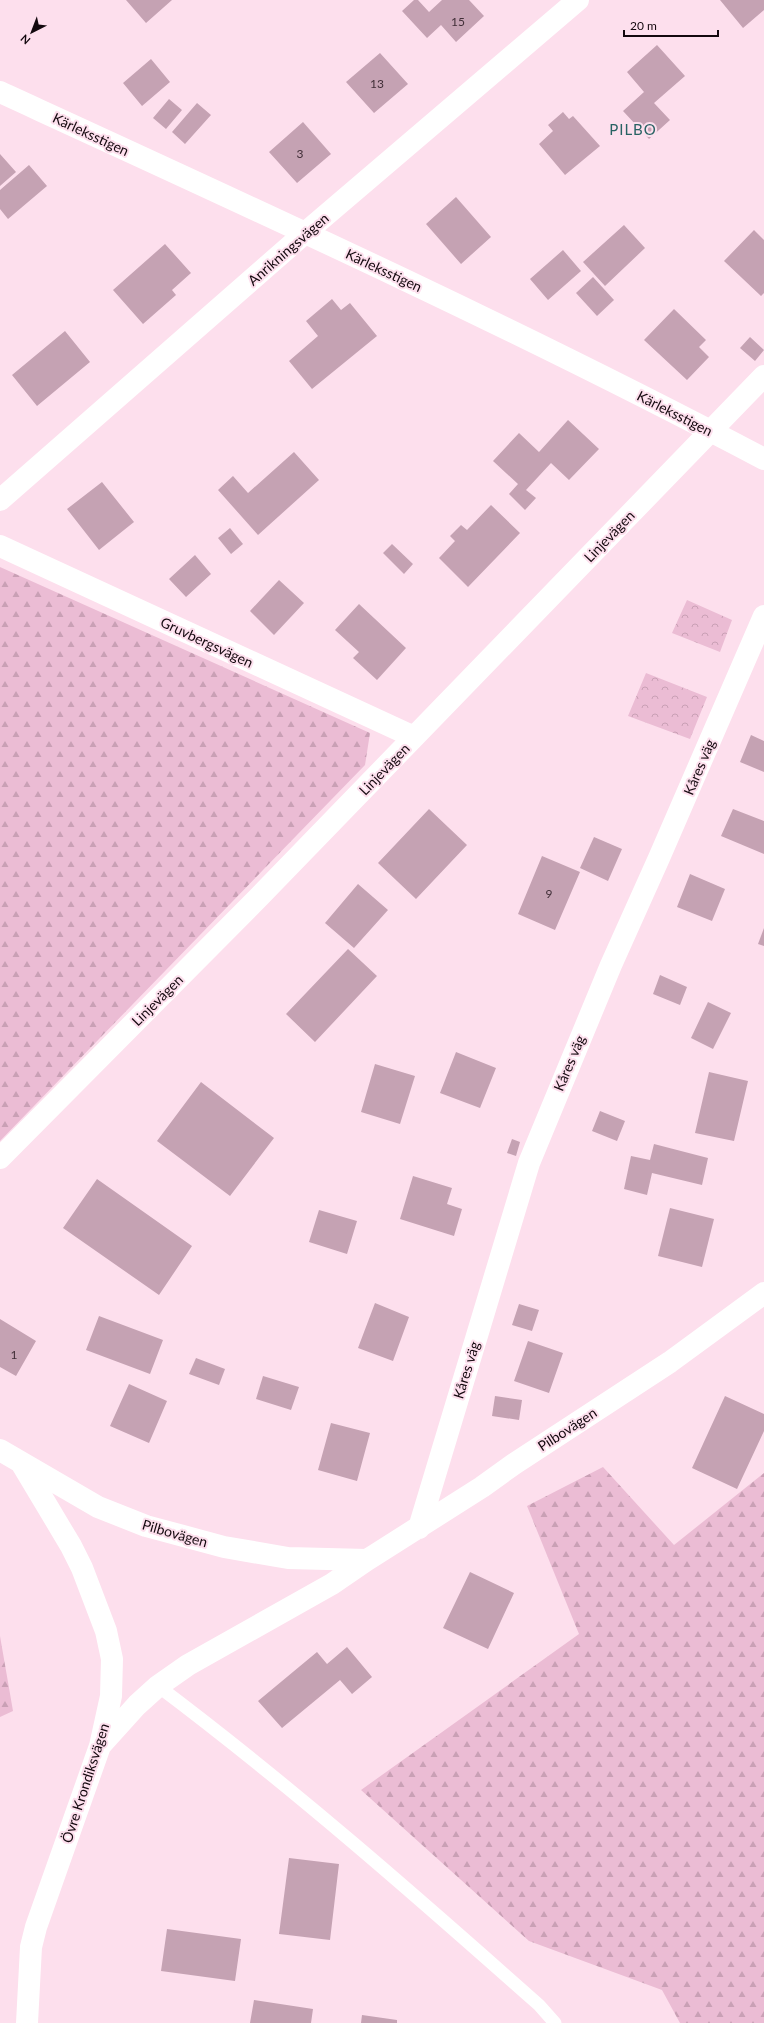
<svg xmlns="http://www.w3.org/2000/svg" width="764" height="2023" viewBox="0 0 764 2023" font-family="Lato,sans-serif">
<style>
.forest{fill:url(#forest-firs)}
.park{fill:url(#park-crowns)}
.building{fill:#c5a2b3}
.lines{fill:none;stroke-linecap:round;stroke-linejoin:round}
.lane{stroke:#fff;stroke-width:13}
.street{stroke:#fff;stroke-width:22}
.labels{text-anchor:middle;dominant-baseline:central;stroke-width:4;stroke-linejoin:round;paint-order:stroke}
.number-label{font-size:12px;fill:#402e37}
.street-label{font-size:14px;fill:#13080e;stroke:#fddfed}
.neighbourhood-label{font-size:15px;letter-spacing:1px;fill:#286263;stroke:#fddfed}
</style>
<defs>
<pattern id="forest-firs" width="22" height="20" patternUnits="userSpaceOnUse"><rect width="22" height="20" fill="#ebbcd4"/><path d="M5 1l3.5 6h-7zM16 11l3.5 6h-7z" fill="#c9a0b5"/></pattern>
<pattern id="park-crowns" width="20" height="18" patternUnits="userSpaceOnUse"><rect width="20" height="18" fill="#ebbcd4"/><path d="M2 6a3 3 0 1 1 6 0M12 15a3 3 0 1 1 6 0" fill="none" stroke="#c9a0b5"/></pattern>
</defs>
<rect width="100%" height="100%" fill="#fddfed"/>
<path class="forest" d="M0 567 370 733 365 765 0 1141Z
M603 1467 674 1545 764 1473V2023H680L662 1990 529 1941 361 1790 579 1634 527 1506Z
M0 1636 13 1711 0 1717Z"/>
<path class="park" d="M687 600 732 620 720 652 672 633Z
M646 673 707 697 690 739 628 716Z"/>
<path class="building" d="M126 0H172L146 23Z
M414 0H418L429 12 442 0H469L484 16 456 42 441 25 427 38 402 11Z
M720 0H764V10L743 28Z
M657 45 685 76 654 103 670 120 649 139 623 111 644 92 627 72Z
M380 53 408 84 374 113 346 82Z
M151 59 170 82 142 106 123 83Z
M169 99 182 110 166 129 153 118Z
M197 103 211 115 185 144 172 132Z
M563 112 569 119 573 116 600 146 565 175 539 144 553 131 548 125Z
M303 122 331 154 297 183 269 152Z
M0 154 16 172 0 186Z
M29 165 47 186 8 219 0 209V190Z
M456 197 491 237 461 264 426 224Z
M624 225 645 248 605 286 583 262Z
M754 230 764 240V293L761 296 724 261Z
M165 244 191 273 172 290 176 295 143 324 113 290Z
M563 250 581 271 548 300 530 279Z
M593 277 614 300 597 316 576 293Z
M332 299 341 310 350 303 377 336 312 389 289 361 318 336 306 321Z
M674 309 706 340 699 347 709 357 687 380 644 340Z
M65 331 90 362 37 406 12 375Z
M750 337 764 350 755 361 740 348Z
M568 420 599 449 569 480 551 463 526 490 536 498 525 510 509 494 518 484 493 461 519 433 539 452Z
M294 452 319 480 258 535 218 490 233 476 248 493Z
M102 482 134 522 99 550 67 509Z
M491 505 520 533 468 587 439 558 455 541 450 536 461 525 467 530Z
M230 528 243 544 231 554 218 538Z
M392 544 413 564 404 574 383 553Z
M195 555 211 574 186 597 169 579Z
M279 580 304 603 274 635 250 611Z
M359 604 406 648 377 680 353 658 359 652 335 630Z
M751 735 764 741V772L740 762Z
M429 809 467 845 416 899 378 863Z
M733 809 764 821V854L721 836Z
M594 837 622 849 608 881 580 868Z
M542 856 580 872 555 930 518 914Z
M690 874 725 889 712 921 677 907Z
M358 884 388 910 354 948 325 923Z
M764 928V946L758 944Z
M348 949 377 976 315 1042 286 1014Z
M660 975 687 987 680 1005 653 994Z
M708 1002 731 1013 713 1049 691 1038Z
M456 1052 496 1068 480 1108 440 1093Z
M375 1064 415 1076 400 1124 361 1112Z
M709 1072 748 1081 734 1141 695 1133Z
M201 1082 274 1138 230 1196 157 1141Z
M600 1111 625 1121 617 1141 592 1131Z
M512 1139 520 1142 516 1156 507 1153Z
M654 1144 708 1158 702 1185 652 1173 647 1195 624 1189 631 1156 650 1160Z
M413 1176 452 1188 447 1204 462 1209 454 1236 400 1219Z
M97 1179 192 1246 159 1295 63 1228Z
M670 1208 714 1219 702 1267 658 1256Z
M319 1210 357 1221 347 1254 309 1242Z
M375 1303 409 1317 393 1361 358 1348Z
M519 1304 539 1310 532 1331 512 1325Z
M99 1316 163 1340 150 1374 86 1350Z
M0 1319 36 1341 16 1376 0 1367Z
M528 1341 563 1353 549 1393 514 1381Z
M196 1358 225 1369 219 1385 189 1374Z
M263 1376 299 1387 291 1410 256 1399Z
M129 1384 167 1401 149 1443 110 1426Z
M495 1396 522 1400 519 1420 492 1416Z
M725 1396 764 1414V1431L737 1489 692 1468Z
M331 1423 370 1433 357 1481 318 1470Z
M470 1572 514 1593 488 1649 443 1628Z
M347 1647 372 1677 352 1694 340 1680 282 1728 258 1701 317 1652 327 1664Z
M289 1858 339 1864 330 1940 279 1934Z
M167 1929 241 1939 235 1981 161 1971Z
M254 2000 313 2009 311 2023H250Z
M362 2015 397 2020V2023H361Z"/>
<g class="lines">
<path class="lane" d="M158 1686C291 1786 415 1895 539 2005L555 2023"/>
<path class="street" d="M0 92C257 210 514 327 764 459
M0 500 305 233 578 0
M0 546 414 737
M0 1158 258 898 764 376
M0 1450 98 1507 146 1526 224 1547 288 1558 367 1560
M22 1464 71 1546 82 1568 106 1631 112 1659 111 1696 100 1746 36 1927 31 1947 27 2023
M419 1528 529 1163 611 965 659 858 764 616
M100 1746 137 1705 158 1686 188 1665 332 1584 367 1560 482 1487 514 1464 670 1362 764 1293"/>
</g>
<g class="labels">
<g class="number-label">
<text x="458" y="21">15</text>
<text x="377" y="83">13</text>
<text x="300" y="153">3</text>
<text x="549" y="893">9</text>
<text x="14" y="1354">1</text>
</g>
<g class="street-label">
<text transform="translate(91 134) rotate(25)">Kärleksstigen</text>
<text transform="translate(288 249) rotate(-41)">Anrikningsvägen</text>
<text transform="translate(384 270) rotate(25)">Kärleksstigen</text>
<text transform="translate(675 413) rotate(27)">Kärleksstigen</text>
<text transform="translate(609 536) rotate(-46)">Linjevägen</text>
<text transform="translate(207 642) rotate(25)">Gruvbergsvägen</text>
<text transform="translate(699 767) rotate(-67)">Kåres väg</text>
<text transform="translate(384 769) rotate(-46)">Linjevägen</text>
<text transform="translate(157 1000) rotate(-45)">Linjevägen</text>
<text transform="translate(569 1063) rotate(-67)">Kåres väg</text>
<text transform="translate(466 1370) rotate(-73)">Kåres väg</text>
<text transform="translate(567 1429) rotate(-33)">Pilbovägen</text>
<text transform="translate(175 1533) rotate(16)">Pilbovägen</text>
<text transform="translate(85 1783) rotate(-72)">Övre Krondiksvägen</text>
</g>
<g class="neighbourhood-label">
<text x="633" y="129">PILBO</text>
</g>
</g>
<g transform="translate(32 32) rotate(222)" stroke="#fddfed" stroke-width="3" paint-order="stroke">
<path d="M0-3L7 15L0 10L-7 15Z" fill="#13080e"/>
<text y="-6" font-size="11" font-weight="bold" text-anchor="middle" fill="#13080e">N</text>
</g>
<path d="M624 30v6h94v-6" fill="none" stroke="#13080e" stroke-width="2"/>
<text x="630" y="30" font-size="12" fill="#13080e" stroke="#fddfed" stroke-width="3" paint-order="stroke">20 m</text>
</svg>
